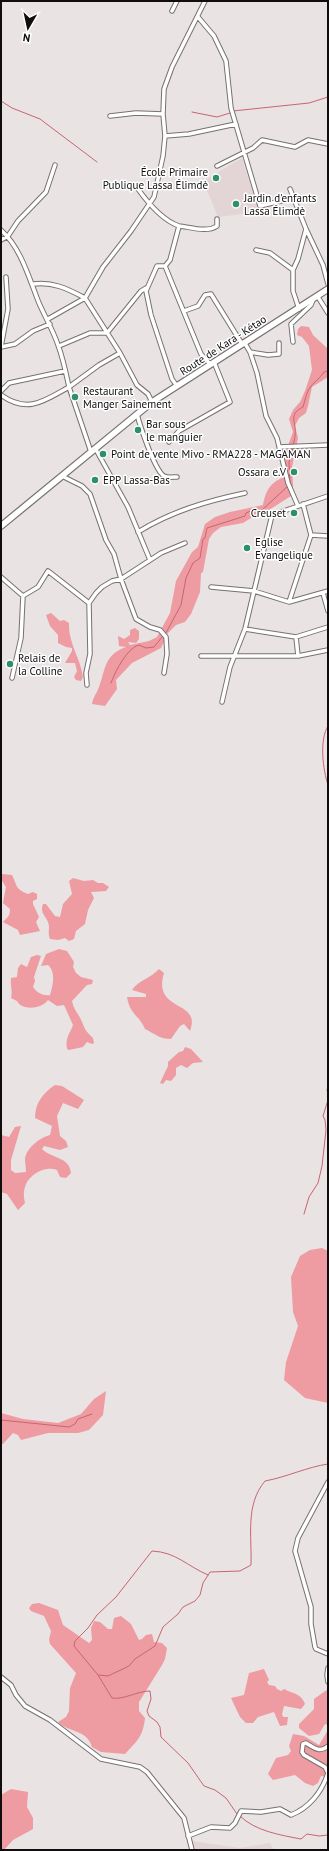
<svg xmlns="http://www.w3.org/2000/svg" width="329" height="1851" viewBox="0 0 329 1851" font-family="'PT Sans',sans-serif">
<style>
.built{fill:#e3d4d5}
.green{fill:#ee9ba2}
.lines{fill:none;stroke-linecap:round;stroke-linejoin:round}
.stream{stroke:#c86570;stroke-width:1}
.minor-casing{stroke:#777171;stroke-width:5.5}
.primary-casing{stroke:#777171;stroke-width:8}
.minor{stroke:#fff;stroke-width:3.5}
.primary{stroke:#fff;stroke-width:5.5}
.poi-dot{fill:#2d906b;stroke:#fff;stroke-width:1.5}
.labels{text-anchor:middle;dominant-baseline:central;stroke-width:3;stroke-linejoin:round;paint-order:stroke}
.poi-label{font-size:11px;fill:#0f0d0d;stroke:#fff;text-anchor:start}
.street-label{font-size:11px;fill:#0f0d0d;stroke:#fff}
</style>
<rect width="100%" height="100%" fill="#e9e3e3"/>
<path class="built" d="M242 158 259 212 218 217 203 181Z
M191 1841 240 1848 270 1843 274 1850H194Z"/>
<path class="green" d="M301 326 309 327 313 335 328 349V377L312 387 308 406 306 413 299 418 295 426 298 438 292 467 293 485 291 496 261 515 251 518 243 523 221 527 213 533 209 539 203 572 201 573 200 592 191 614 185 622 176 625 168 633 161 648 132 663 116 680 117 689 105 706 92 704C93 697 97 693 99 687 106 668 104 655 126 647L119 646 118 636 124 639 130 635V630L135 628 139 631V639L136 643 128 642 130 645 149 641 157 637 170 613 176 581 192 552 198 547 205 524 215 517 230 512 263 505C266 490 270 483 284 477L286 451 293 432 289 419 293 410 300 402 305 391 312 370 309 346 302 337 297 335 298 329Z
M51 613 60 621 64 620 69 623C68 643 80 657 83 677L81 681 76 680 74 677 77 671 75 663H65L72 651V648L66 647 58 643V635L50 626 46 615Z
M2 874 12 875C17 885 15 889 28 894L33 892 37 894V899L33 901V904L39 917 36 922 40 931 20 935 18 930 3 922C8 917 10 916 10 909L3 903 6 887 1 879Z
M73 878 84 881 93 880 98 883H103L109 887 106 891 91 892 94 898 88 910 85 924 76 931 74 939 69 941 65 938 58 940 50 939C48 933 49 931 49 926 48 917 39 914 43 904H46L55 916 60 917 63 904 72 894 69 881Z
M59 949 67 951 74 962 73 967 76 973 81 977 93 980 92 984 87 985 72 1001C73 1007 76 1011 79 1016 85 1026 82 1028 93 1038L94 1043 92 1044 87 1042 83 1047 69 1050 67 1049C65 1037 70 1034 73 1025L64 1005 57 1006 48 1000C42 1009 22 1011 17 1001L11 998C13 991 10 986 11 978L17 977 18 968 21 964 27 967 31 957 37 955 41 956 34 977 35 981 33 987C37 993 43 996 50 995 53 985 56 972 48 965L41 966 46 954Z
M159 969 164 973C152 1013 202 999 190 1031L184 1024 180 1026 171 1039C160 1039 155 1034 145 1029 139 1015 130 1015 127 997H146V994L132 990C139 980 151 978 159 969Z
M185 1047 191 1049 203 1062 193 1063 187 1068 181 1065 176 1068V1075L171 1081 166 1080 163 1084 160 1083 168 1066V1062L179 1052 183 1051Z
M55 1085 62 1086 84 1100 78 1109 63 1103 57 1116 60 1136 66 1141 68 1147 60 1150 44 1146 42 1149C52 1159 69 1156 71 1173L66 1178 60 1177 57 1170C45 1165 28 1175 25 1187 23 1193 24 1198 25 1203L18 1210 7 1194 1 1192V1135L9 1137 15 1127 21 1126 11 1160V1170L15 1173 26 1172C26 1168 25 1163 25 1159 26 1148 41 1137 50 1135L52 1126 35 1118C35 1103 43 1093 55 1085Z
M322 1248 328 1251V1403L305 1398 284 1380 286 1362 298 1326 293 1312 291 1277 300 1256 310 1250Z
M106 1391 103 1415 89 1430 78 1433H48L21 1440 18 1435 13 1433 3 1444H1V1413L23 1419 58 1423 81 1414 94 1399Z
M39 1603 58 1610 63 1625 89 1643 92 1640 91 1628 94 1621 100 1622 108 1629H112L114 1618 121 1616 131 1624 139 1640 142 1639 146 1635 152 1634 154 1642 162 1643 167 1648 165 1659 162 1665 139 1702V1711L145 1718C143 1737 137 1741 125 1754L101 1752 92 1747C87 1729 69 1733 58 1722L66 1717 69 1711 70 1688 76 1673 50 1644 49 1640 51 1631 44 1616 31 1611 29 1608 32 1604Z
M264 1669 269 1680 267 1682 269 1685 275 1686 277 1689 281 1691 284 1689C293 1694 301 1693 305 1704L301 1709 284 1706 282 1714 283 1717H288L287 1725 280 1726 274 1712 258 1717 253 1723H246L240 1717 231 1698 244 1695 249 1673Z
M328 1689V1725L325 1724 319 1734 309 1736 299 1728V1724L314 1709V1699Z
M328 1730V1777L321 1776 318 1783 313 1786 305 1783 295 1775 273 1780 268 1774 276 1758 288 1755 291 1751 289 1746 293 1734 304 1736 319 1745Z
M11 1789 28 1792 27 1807 33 1818V1829L13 1840 4 1850H1V1795Z"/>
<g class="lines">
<path class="stream" d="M1 101 12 108 40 119 97 162
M233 111 309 103 328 97
M192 112 217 117 230 113
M293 445C294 442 295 438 295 435 297 423 287 415 303 407 305 401 306 394 309 389 313 382 320 379 324 372L328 371
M290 484 289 462 293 448
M111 683C115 672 127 648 139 645L146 648 154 647 167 631 181 605 186 578 193 563 200 558 203 539 205 538 207 528 245 516 246 513 253 510H262L288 486
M328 726C319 740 323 770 328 785
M328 1087 327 1090 328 1094
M304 1214 309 1197 318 1183 322 1166 326 1130 325 1120 323 1116 328 1100
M1 1420 69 1427 75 1424 78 1419 92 1414
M208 1575C187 1566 176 1552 152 1551L116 1597 97 1615 88 1628 75 1641 74 1646 98 1675 112 1698C124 1700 137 1691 150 1691L151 1699 147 1711 149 1716 157 1722 160 1727 161 1737 188 1763 204 1786 215 1790 226 1798 237 1814
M99 1675 108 1676 129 1666 135 1659 155 1646 163 1627 178 1614 183 1607 195 1601 200 1595 203 1583 210 1572 240 1571 251 1565C252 1536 245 1505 265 1481 287 1477 307 1467 328 1464
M240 1816C255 1831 280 1835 301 1839L307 1834 319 1836 328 1835"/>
<g class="minor-casing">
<path id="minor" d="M172 11 177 1
M198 17 214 36 226 61 231 108 260 206 293 198
M110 116 136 113 163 114
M165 136 189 134 236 124
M217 166 253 148 262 140 295 147 308 140 328 144
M138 189C148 203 162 220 179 226L170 260 165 266 201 354 210 364
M290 189 306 229 298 259 293 270V291L299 309
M179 226C190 227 207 233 217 226V219
M306 229 323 265 328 284
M1 230C21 248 29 278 39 303 45 317 53 330 58 345 63 358 66 373 69 387L99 365 120 353
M1 240 8 236 18 221 46 192 55 165
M256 250 270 253 293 270
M165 266H157L146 291 151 315 172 379 177 386
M33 284C52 281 68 289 85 298
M318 297 328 313
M184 311 198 306 205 295 211 294 242 344
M48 319 85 298
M244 342 250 352 257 373 266 416 277 438 288 483 298 506
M293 342 291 324 311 305 313 300
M59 346 90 333H107L141 291 146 288
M1 347 8 309 6 277
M1 347 15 344 33 331 50 324
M250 352 268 355 279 354V343
M1 391 9 383 65 371
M1 395C28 414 44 401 69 387L91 452
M152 402 148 394 137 385 120 353 85 298 103 267 131 231 154 197 163 156 165 136 163 114 164 89 172 67 205 1
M137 414C140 426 155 471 164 476 168 478 173 477 177 477
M169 442 179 431 230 402 214 362
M279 447 328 445
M95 448 128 507 150 560
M62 476 82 486 90 494 106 540 114 554 121 579 136 619 150 627 160 630 166 637 167 654 164 673
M138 532C172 511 207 501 245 493
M311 535 328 536
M1 577 23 596
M211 587 254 591 289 602 328 591
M323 593 328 611
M23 596 38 587 48 571 89 603
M289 602 311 535 303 504
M245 629 296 637 328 627
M296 637 298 656
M201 656H298L328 650
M12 678 21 638 23 596
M87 685 86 673 90 654 89 603 96 593 102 587 112 581 121 579 161 553 185 543
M222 702 230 667 245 629 272 515 328 496
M328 1482 298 1538 295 1551 311 1607V1624L315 1647 316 1649 328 1654
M328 1668 327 1675 328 1682
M1 1677 11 1685 16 1695 25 1706 50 1720 101 1759 140 1767 147 1772 184 1818 192 1850
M188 1836 211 1827 230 1828 235 1823 241 1811 261 1812 280 1809 291 1815C309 1808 322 1792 328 1773L325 1767 304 1755 302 1752 303 1744 306 1743C314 1748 320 1753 328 1746"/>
</g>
<g class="primary-casing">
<path id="primary" d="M1 526 152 402 328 289"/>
</g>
<use href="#minor" class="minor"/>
<use href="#primary" class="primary"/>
</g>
<g class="poi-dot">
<circle cx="216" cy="178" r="4"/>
<circle cx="236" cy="204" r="4"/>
<circle cx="75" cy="397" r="4"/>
<circle cx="138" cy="430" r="4"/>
<circle cx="103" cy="454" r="4"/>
<circle cx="294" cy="472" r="4"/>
<circle cx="95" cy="480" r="4"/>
<circle cx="294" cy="513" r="4"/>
<circle cx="247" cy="548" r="4"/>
<circle cx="10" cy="664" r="4"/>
</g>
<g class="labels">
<g class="poi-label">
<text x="208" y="172" text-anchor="end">École Primaire<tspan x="208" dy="13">Publique Lassa Élimdè</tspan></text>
<text x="244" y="198">Jardin d'enfants<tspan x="244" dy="13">Lassa Élimdè</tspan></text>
<text x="83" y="391">Restaurant<tspan x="83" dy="13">Manger Sainement</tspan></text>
<text x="146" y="424">Bar sous<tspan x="146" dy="13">le manguier</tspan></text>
<text x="111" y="454">Point de vente Mivo - RMA228 - MAGAMAN</text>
<text x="286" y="472" text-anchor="end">Ossara e.V</text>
<text x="103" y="480">EPP Lassa-Bas</text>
<text x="286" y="513" text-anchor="end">Creuset</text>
<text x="255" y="542">Eglise<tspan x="255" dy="13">Evangelique</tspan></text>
<text x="18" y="658">Relais de<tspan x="18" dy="13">la Colline</tspan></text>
</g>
<g class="street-label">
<text transform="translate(223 345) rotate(-33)">Route de Kara - Kétao</text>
</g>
</g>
<rect width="329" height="1851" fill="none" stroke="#0f0d0d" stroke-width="4"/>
<g transform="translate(28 28) rotate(189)" stroke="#ffffff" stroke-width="3" paint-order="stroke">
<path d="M0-3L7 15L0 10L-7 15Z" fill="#0f0d0d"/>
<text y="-6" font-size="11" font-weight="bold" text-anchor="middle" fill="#0f0d0d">N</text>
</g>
</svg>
